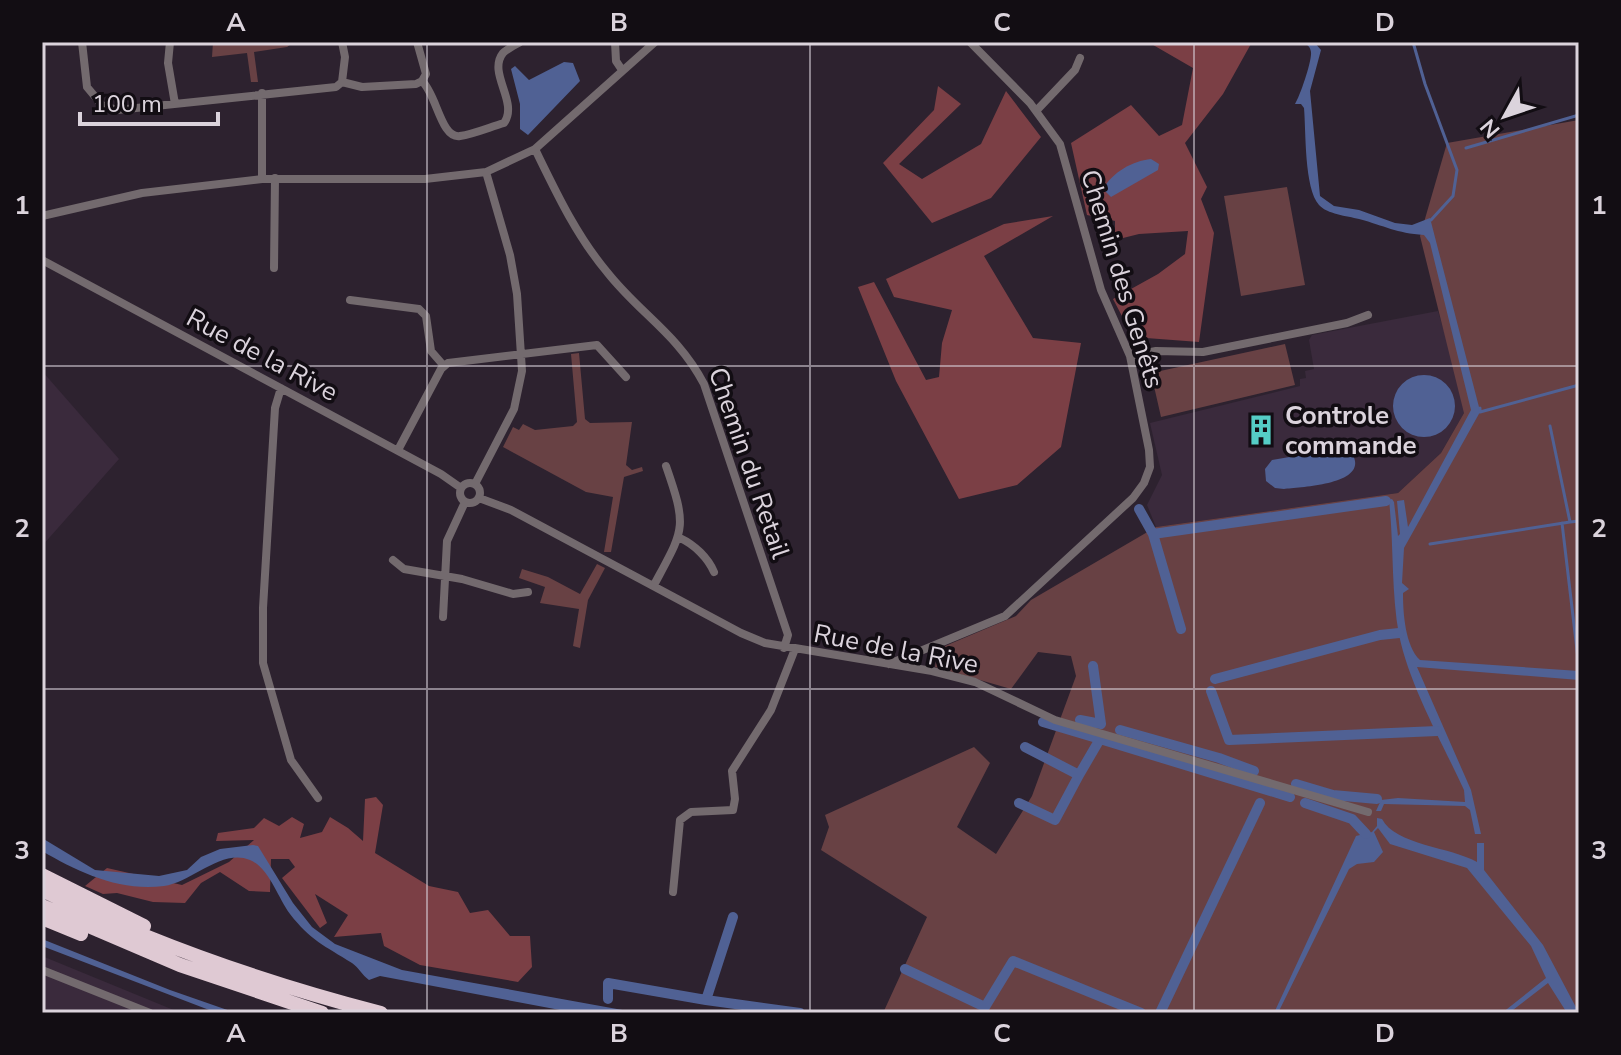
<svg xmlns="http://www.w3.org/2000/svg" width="1621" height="1055" viewBox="0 0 1621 1055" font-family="'Nunito Sans',sans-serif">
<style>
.built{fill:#3a2a3c}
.green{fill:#684144}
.forest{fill:#7b3f45}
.water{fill:#506194}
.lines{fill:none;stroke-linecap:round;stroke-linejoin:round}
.stream{stroke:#506194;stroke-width:3}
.canal{stroke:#506194;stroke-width:10}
.street{stroke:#736a6e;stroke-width:8}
.highway{stroke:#dfc9d3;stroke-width:14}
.grid{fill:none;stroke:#dbd3dc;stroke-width:2;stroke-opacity:0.55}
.labels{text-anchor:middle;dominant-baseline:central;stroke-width:7;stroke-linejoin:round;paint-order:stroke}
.street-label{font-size:26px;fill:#dbd3dc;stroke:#120d13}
.poi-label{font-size:26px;font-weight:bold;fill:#dbd3dc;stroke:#120d13;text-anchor:start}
.neatline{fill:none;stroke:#dbd3dc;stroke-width:3}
.grid-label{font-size:26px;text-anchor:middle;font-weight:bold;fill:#dbd3dc}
</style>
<rect width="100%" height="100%" fill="#2d222f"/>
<path class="built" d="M1438 311 1465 401 1464 413 1441 453 1398 493 1156 527 1147 505 1162 475 1150 423 1300 386V379L1306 378 1305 371 1314 369 1309 340 1312 335Z
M42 371 119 459 42 546Z
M42 956 181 1013H42Z"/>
<path class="green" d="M213 42H294L287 47 254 52 258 82H251L247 53 212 57Z
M1579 120V1013H883L927 917 821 850 829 827 825 815 974 747 990 763 957 827 996 854 1032 796 1076 676 1071 656 1038 652 1011 689 935 667 938 649 1016 616 1031 600 1156 527 1398 493 1441 453 1464 413 1420 236 1447 143Z
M1287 187 1305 285 1241 296 1224 196Z
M1285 344 1295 385 1161 417 1151 373Z
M579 353 585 419 590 423 632 422 626 465 632 470 642 467 643 471 624 477 611 552H604L613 497 586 492 503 447 513 427 519 430 523 424 535 430 573 426 577 422 571 354Z
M597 564 605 568 588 600 580 648 573 646 579 609 540 603 545 587 519 578 522 569 548 577 580 594Z"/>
<path class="forest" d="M1148 42H1252L1223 94 1185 143 1207 187 1201 199 1214 233 1199 342 1133 337 1113 299 1158 274 1185 254 1188 231 1139 234 1115 240V221L1087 215 1071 143 1131 105 1159 136 1182 125 1193 68Z
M938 86 961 104 899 164 922 179 981 144 1006 91 1041 137 991 198 932 223 883 163 934 110Z
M1053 216 984 256 1033 338 1081 343 1061 447 1017 485 959 499 896 381 858 287 874 282 926 380 939 377 942 343 952 310 894 297 886 279 1004 224Z
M376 797 383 805 375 853 429 886 458 892 470 913 488 910 510 936H530L532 967 518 982 420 965 384 946 381 933 334 937 348 915 315 894 327 923 320 928 282 878 295 867 289 859H271L270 892 249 891 220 872 201 883 185 903 153 902 117 893 103 894 85 886 107 868 182 885 229 862 254 840 216 841 218 833 254 828 264 818 279 826 292 817 304 824 300 838 322 832 330 817 348 828 363 841 365 799Z"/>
<path class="water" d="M1303 42H1314L1321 50 1310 91 1320 196 1334 206 1359 210 1395 223 1412 225 1430 218 1479 407 1480 412 1404 548 1402 583 1409 589 1403 593C1403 612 1405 646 1420 660L1579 671V680L1417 667 1471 790 1481 834H1475L1470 810 1465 806 1384 804 1381 811H1376L1381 800 1398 798 1465 802 1464 790C1442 742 1410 687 1399 635 1391 591 1394 546 1389 500L1392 499 1394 502 1398 536 1400 534 1397 501 1404 500 1408 527 1471 410 1430 243 1424 235C1396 233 1385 226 1359 219 1347 216 1327 214 1319 205 1304 188 1306 131 1304 108L1301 104H1295C1300 96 1312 61 1311 52 1310 46 1308 46 1303 42Z
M564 62 573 63 580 81 528 135 520 129V104L511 69 515 66 529 80Z
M1151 159 1159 164 1158 170 1111 197 1103 189C1113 172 1132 161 1151 159Z
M1393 406a31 31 0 1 1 62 0a31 31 0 1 1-62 0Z
M1342 448C1348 451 1354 454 1355 461 1359 485 1300 487 1284 489L1275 488 1266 481 1265 469 1272 460Z
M1377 818 1382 819C1395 845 1451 847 1477 862V843H1484V870L1543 945 1579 1013H1567L1548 983 1509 1013H1502L1546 978 1531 946 1467 868 1390 844 1378 828 1374 832 1383 852 1374 862 1357 864 1349 869 1278 1013H1274L1356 836 1372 832 1377 826Z
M42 838 95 870 159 876 187 870 201 857 220 849 253 845 258 846 293 903 312 927 335 944 402 970 639 1013H576L380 976 369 980C362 975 359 968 352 963 325 946 310 940 290 914 278 898 269 868 250 860 222 848 192 882 164 886 120 892 78 872 42 851Z
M42 939 170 990 236 1013H217L42 946Z"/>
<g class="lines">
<path class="stream" d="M1413 42 1425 84 1457 170 1453 196 1431 220
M1466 148 1579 115
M1480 408V412L1579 385
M1550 426 1570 522 1579 521
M1562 523 1579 667
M1430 544 1570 522"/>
<path class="canal" d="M1139 509 1153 534 1386 501
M1153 534 1181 629
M1215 679 1380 635 1399 633
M1211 691 1229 740 1437 731
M1080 720 1101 724 1093 666
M1043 722 1100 739 1079 775
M1120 730 1219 758 1254 771
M1100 739 1290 797
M1296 784 1333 795 1377 799
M1019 803 1055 820 1079 775 1025 747
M1305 803 1352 819 1366 834
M733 917 706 1000 800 1013
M905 969 985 1007 1013 961 1141 1013
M608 999V983L706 1000
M1160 1013 1260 803"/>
<path class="street" d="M82 42 87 87 102 105 117 110 336 87 342 82 362 87 416 84 422 81 426 74 417 42
M170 42 168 63 175 104
M342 42 345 57 342 82
M615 42 616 61 622 70
M422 81C437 95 441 139 460 136 474 134 490 127 504 123 519 102 487 73 503 53 507 49 515 45 520 42
M1037 110 1075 70 1080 58
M535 149C556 192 576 235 607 272 640 314 678 334 704 384L788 635 784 648
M262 179V93
M42 216 142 193 262 179H425L486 172 535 149 655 42
M42 260 441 474 461 488
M274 268 275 178
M350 300 419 309 426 316 431 351 444 366
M1130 356 1156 351 1203 352 1347 323 1368 315
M281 388 275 408 263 608V663L291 760 318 798
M398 450 441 369 448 363 597 345 626 377
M460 493a10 10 0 1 1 20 0a10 10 0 1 1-20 0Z
M475 484 514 409 522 371 517 294 510 255 486 172
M479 498 511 510 741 633 765 643 932 671 975 682 1055 720 1368 812
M680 538C695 545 708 558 714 572
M393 560 404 569 462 579 513 594 528 592
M654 585C684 529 688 529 666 466
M443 617 447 541 465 502
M889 664 1005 616 1133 498 1144 483 1150 467 1149 450 1130 356 1101 290 1060 144 1030 103 970 42
M673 892 680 820 691 812 733 810 735 799 732 771 771 710 795 649
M42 970 150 1013"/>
<path class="highway" d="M42 875 144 926
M42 890C150 943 265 983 381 1013
M42 906 180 965 322 1013
M42 918 81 934"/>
</g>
<path class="grid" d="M427 42V1013M810 42V1013M1194 42V1013M42 366H1579M42 689H1579"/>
<defs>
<g id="building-bare" transform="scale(2.4)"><path d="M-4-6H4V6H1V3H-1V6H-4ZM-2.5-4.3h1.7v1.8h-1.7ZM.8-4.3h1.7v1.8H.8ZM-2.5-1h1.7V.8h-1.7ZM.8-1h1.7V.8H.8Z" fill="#55cdc6" stroke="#120d13" stroke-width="2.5" paint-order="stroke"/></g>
</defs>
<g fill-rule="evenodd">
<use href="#building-bare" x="1261" y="430"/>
</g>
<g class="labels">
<g class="street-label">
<text transform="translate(1122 279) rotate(73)">Chemin des Genêts</text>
<text transform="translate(262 355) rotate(28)">Rue de la Rive</text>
<text transform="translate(749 463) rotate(71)">Chemin du Retail</text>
<text transform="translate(896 649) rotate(11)">Rue de la Rive</text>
</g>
<g class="poi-label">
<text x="1285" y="415">Controle<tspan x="1285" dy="30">commande</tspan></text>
</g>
</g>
<rect width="1621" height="1055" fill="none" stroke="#120d13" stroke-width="88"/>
<g transform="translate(1505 116) rotate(230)" stroke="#120d13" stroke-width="6" paint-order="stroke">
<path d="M0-6L14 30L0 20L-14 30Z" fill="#dbd3dc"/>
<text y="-12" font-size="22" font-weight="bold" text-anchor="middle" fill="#dbd3dc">N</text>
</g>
<path d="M80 112v12h138v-12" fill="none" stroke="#dbd3dc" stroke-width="4"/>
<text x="92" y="112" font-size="24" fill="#dbd3dc" stroke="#120d13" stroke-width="6" paint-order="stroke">100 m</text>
<rect x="44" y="44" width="1533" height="967" class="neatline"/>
<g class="grid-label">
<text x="236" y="31">A</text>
<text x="619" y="31">B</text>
<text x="1002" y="31">C</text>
<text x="1385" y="31">D</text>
<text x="22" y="214">1</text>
<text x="1599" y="214">1</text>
<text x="22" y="537">2</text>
<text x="1599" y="537">2</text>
<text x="22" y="859">3</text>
<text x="1599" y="859">3</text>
<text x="236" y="1042">A</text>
<text x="619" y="1042">B</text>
<text x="1002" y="1042">C</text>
<text x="1385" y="1042">D</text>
</g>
</svg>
